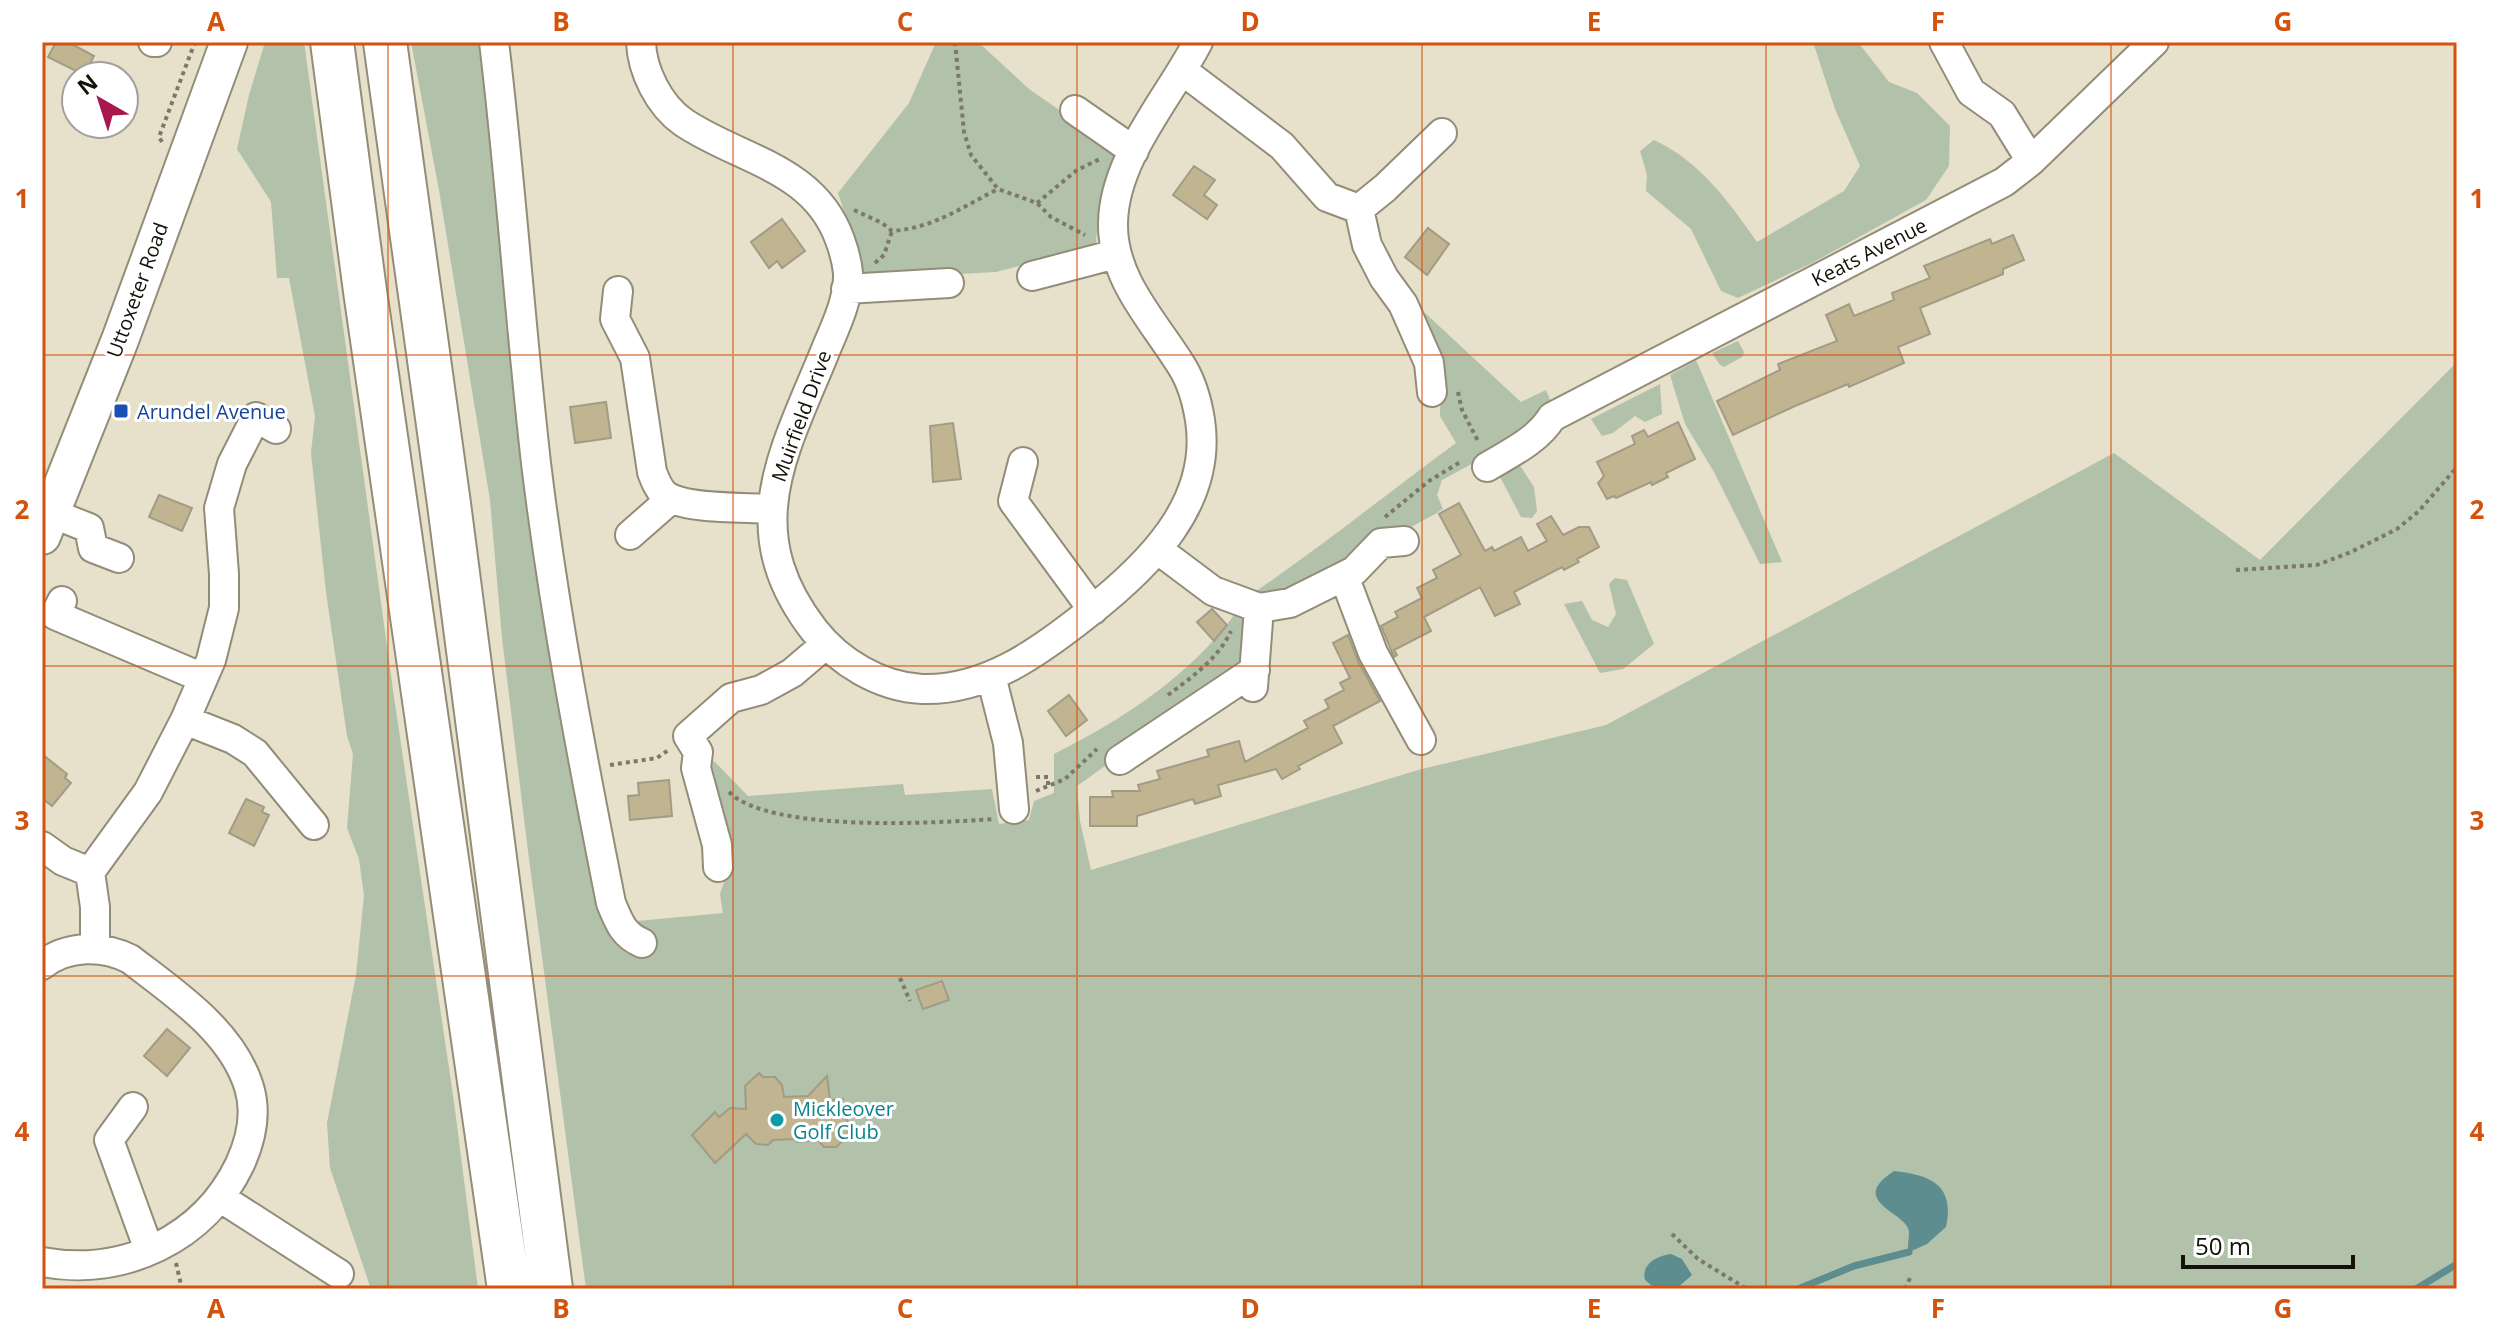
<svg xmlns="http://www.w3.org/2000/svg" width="2499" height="1331" viewBox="0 0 2499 1331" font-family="'Open Sans',sans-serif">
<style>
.green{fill:#b2c1aa}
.water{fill:#5d8d8f}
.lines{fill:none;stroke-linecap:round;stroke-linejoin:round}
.stream{stroke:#5d8d8f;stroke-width:7}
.building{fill:#c1b490;stroke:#a29b86;stroke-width:2}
.minor-casing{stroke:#938c78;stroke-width:32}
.major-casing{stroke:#938c78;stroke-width:40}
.highway-casing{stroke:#938c78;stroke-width:46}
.path{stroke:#7d786a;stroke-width:4;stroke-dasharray:4 4;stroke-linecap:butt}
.minor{stroke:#fff;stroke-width:28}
.major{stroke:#fff;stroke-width:36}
.highway{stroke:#fff;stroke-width:42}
.grid{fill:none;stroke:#d3520c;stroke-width:2;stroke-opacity:0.55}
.transit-dot{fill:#1a4fb4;stroke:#fff;stroke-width:3}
.culture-dot{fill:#0f9aa8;stroke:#fff;stroke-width:3}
.labels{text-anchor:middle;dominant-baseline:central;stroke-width:6;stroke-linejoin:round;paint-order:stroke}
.street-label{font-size:20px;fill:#14110a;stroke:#fff}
.transit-label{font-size:20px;fill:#164399;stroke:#fff;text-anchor:start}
.culture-label{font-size:20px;fill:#0d838f;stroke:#fff;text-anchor:start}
.neatline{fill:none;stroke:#d3520c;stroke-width:3}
.grid-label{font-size:26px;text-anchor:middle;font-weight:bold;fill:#d3520c}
</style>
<rect width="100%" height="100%" fill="#e7e0ca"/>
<path class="green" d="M265 42H304L393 690 454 1102 478 1289H371L330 1168 327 1123 356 975 364 896 359 859 347 828 353 754 347 736 326 592 311 453 315 416 289 278H277L271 202 237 149 249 95Z
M411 42H478L507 253 613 937 628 955 627 922 723 913 720 894 731 862 703 772 714 761 748 796 903 784 905 795 992 789 999 824 1029 820 1034 801 1054 793V754C1122 720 1190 676 1235 614L1247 622 1241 669 1077 786 1080 821 1091 870 1418 770 1606 725 2114 453 2260 560 2457 362V1289H586L528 851 502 638 490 500 439 190Z
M936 42H978L1029 89 1117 150 1100 206 1096 240 1098 245 996 272 864 279 863 268 838 193 909 103Z
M1813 42H1858L1889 82 1917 93 1950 126 1949 166 1926 200 1812 263 1738 298 1721 291 1691 229 1646 191 1647 175 1640 151 1654 140C1701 162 1728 201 1757 242L1844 191 1860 166 1835 109Z
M1425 313 1521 402 1546 390 1551 402 1549 414 1492 453 1442 480 1437 495 1443 509 1435 514 1343 564 1301 592 1252 594C1322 546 1388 493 1456 443L1440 416 1441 369 1425 339Z
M1738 341 1744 352 1742 357 1724 367 1720 365 1712 353Z
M1696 360 1782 562 1760 564 1714 472 1685 424 1670 375Z
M1660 384 1662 414 1645 422 1635 416 1613 433 1602 436 1591 419Z
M1517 461 1534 487 1537 511 1532 518 1521 517 1498 473Z
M1615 578 1627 580 1654 644 1623 669 1600 673 1564 604 1582 601 1592 620 1608 627 1616 614 1609 584Z"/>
<path class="water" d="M1894 1171C1931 1175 1955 1185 1946 1227L1927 1244 1909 1252C1906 1244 1911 1236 1908 1228 1900 1211 1849 1200 1894 1171Z
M1671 1254 1682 1259 1692 1275 1676 1289H1656L1645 1280C1641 1264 1657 1256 1671 1254Z"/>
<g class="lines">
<path class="stream" d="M1798 1289 1854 1266 1909 1252
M2416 1289 2457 1264"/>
</g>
<path class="building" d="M56 42H68L94 56 84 75 48 57Z
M1194 166 1215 180 1204 195 1217 205 1207 219 1173 195Z
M782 219 805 251 782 268 777 261 769 268 751 242Z
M1428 228 1449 244 1427 275 1405 257Z
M2013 235 2024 260 2003 269V274L1920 308 1930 334 1898 347 1904 363 1849 387 1848 384 1795 406 1733 435 1717 401 1780 370 1778 364 1837 341 1826 315 1849 304 1854 316 1894 300 1892 293 1930 278 1924 266 1990 239 1992 244Z
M606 402 611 438 575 443 570 407Z
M1678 422 1695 459 1666 473 1668 477 1652 485 1651 482 1616 498 1614 496 1607 499 1598 483 1604 476 1597 462 1635 444 1632 436 1644 430 1648 437Z
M953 423 961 479 933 482 930 426Z
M159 495 192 508 182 531 149 517Z
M1459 503 1485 551 1492 547 1494 551 1521 537 1528 551 1547 541 1537 524 1551 516 1563 535 1579 527H1589L1599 547 1577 559 1579 562 1564 570 1562 567 1514 592 1520 604 1495 616 1480 587 1424 617 1431 631 1394 650 1397 655 1394 657 1381 626 1398 617 1395 612 1422 598 1417 588 1437 578 1433 570 1461 555 1439 514Z
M1212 609 1227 625 1214 641 1197 622Z
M1348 635 1358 661 1380 701 1333 726 1342 743 1298 766 1300 769 1282 779 1276 769 1218 785 1221 796 1195 804 1193 799 1137 816V826H1090V797H1113L1112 791H1140L1138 785 1160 779 1157 771 1209 756 1207 750 1239 741 1245 762 1308 728 1304 721 1329 708 1325 700 1344 690 1340 683 1350 678 1333 643Z
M1069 695 1087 720 1066 736 1048 711Z
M42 754 67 774 65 778 71 783 52 806 42 798Z
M669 780 672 816 630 820 628 796 639 795 638 783Z
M246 799 264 807 262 812 269 815 254 846 229 833Z
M942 981 949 1000 923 1009 916 990Z
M167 1029 190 1048 167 1076 144 1056Z
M759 1073 763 1077H775L782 1085 784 1097 808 1096 827 1076 830 1100 843 1099 841 1111 849 1123 848 1136 836 1147H824L818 1140 797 1142V1139L773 1140 768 1145 756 1144 746 1134 715 1163 692 1135 715 1112 719 1117 730 1108 746 1109 745 1086Z"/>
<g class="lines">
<g class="minor-casing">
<path id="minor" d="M153 42H157
M494 42C511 182 520 323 536 463 554 611 582 757 611 903 619 922 623 935 642 943
M641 42C642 71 659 105 683 122 739 160 814 167 840 240 844 251 847 262 848 273 849 301 834 329 824 354 783 454 737 530 814 630 839 662 880 687 922 689 986 691 1039 652 1087 614 1147 567 1213 504 1200 420 1197 401 1192 382 1181 365 1153 320 1112 279 1113 223 1114 158 1169 98 1198 42
M1944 42 1971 92 2002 114 2031 161
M1183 71 1282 146 1327 197 1359 209 1385 188 1442 133
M1075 110 1134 151
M1359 209 1367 245 1384 278 1403 304 1429 363 1432 392
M1032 276 1116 254
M846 289 949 283
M618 291 615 319 635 358 652 472C655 480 658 488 664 494 682 510 746 507 771 509
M1023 462 1013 501 1093 610
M1487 467C1510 453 1537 441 1552 417L2004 182 2031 161 2154 42
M51 513 89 528 93 548 119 558
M630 535 671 499
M1157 549 1213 591 1259 608 1290 603 1354 571 1381 543 1404 541
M1344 576 1373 653 1421 740
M62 601 55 615 203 678
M991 676 1008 743 1014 809
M1253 687 1259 608
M185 720 233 739 255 753 314 825
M1120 760 1255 670
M42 846 63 861 90 872
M718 867 717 845 696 768 698 752 688 736 731 698 761 690 792 673 826 644
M95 948V907L90 872 148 792 185 720 211 660 224 608V574L219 508 232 464 256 417 276 429
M42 965C67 945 103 945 130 959 174 993 232 1031 249 1087 257 1113 251 1140 240 1164 204 1239 124 1277 42 1262
M133 1107 109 1140 149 1250
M221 1198 339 1274"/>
</g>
<g class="major-casing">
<path id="major" d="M42 536 120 340 229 42"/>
</g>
<g class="highway-casing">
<path id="highway" d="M332 42 365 291 509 1289
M385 42 449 504 551 1289"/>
</g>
<path class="path" d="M955 42 964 132 971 155 998 189 1037 203 1051 217 1085 235
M162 142 159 137 195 42
M1037 203 1077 170 1100 159
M854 210 882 223 892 231C934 228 962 207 998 189
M875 263 884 255 892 231
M1458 392 1462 410 1479 443
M1385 517 1429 481 1462 461
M2236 570 2317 565 2351 552 2397 529 2419 511 2457 467
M1168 695C1192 677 1218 659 1231 631
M610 765 657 758 670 749
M1036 777H1048V787
M1036 791 1065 779 1097 749
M729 792C770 833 936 823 994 819
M900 978 910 1001
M1672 1234 1698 1259 1747 1289
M176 1263 182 1289
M1905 1289 1911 1276"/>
<use href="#minor" class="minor"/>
<use href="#major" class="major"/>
<use href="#highway" class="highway"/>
</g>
<path class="grid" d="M388 42V1289M733 42V1289M1077 42V1289M1422 42V1289M1766 42V1289M2111 42V1289M42 355H2457M42 666H2457M42 976H2457"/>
<rect class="transit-dot" x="113" y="403" width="16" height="16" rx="4"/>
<circle class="culture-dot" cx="777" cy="1120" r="8"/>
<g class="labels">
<g class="street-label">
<text transform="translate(1869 252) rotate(-27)">Keats Avenue</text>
<text transform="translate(137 290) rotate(-70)">Uttoxeter Road</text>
<text transform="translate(801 416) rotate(-70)">Muirfield Drive</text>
</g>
<g class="transit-label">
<text x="137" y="411">Arundel Avenue</text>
</g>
<g class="culture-label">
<text x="793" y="1108">Mickleover<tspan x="793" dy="23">Golf Club</tspan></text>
</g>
</g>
<rect width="2499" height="1331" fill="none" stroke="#ffffff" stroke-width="88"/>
<g transform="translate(100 100) rotate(321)"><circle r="38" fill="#ffffff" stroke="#a1a09d" stroke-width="2"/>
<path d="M0-6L14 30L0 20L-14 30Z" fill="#aa174d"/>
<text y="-12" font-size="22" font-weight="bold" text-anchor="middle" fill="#14110a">N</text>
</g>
<path d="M2183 1255v12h170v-12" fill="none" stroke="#14110a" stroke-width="4"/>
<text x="2195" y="1255" font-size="24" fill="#14110a" stroke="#ffffff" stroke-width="6" paint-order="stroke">50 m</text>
<rect x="44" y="44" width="2411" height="1243" class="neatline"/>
<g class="grid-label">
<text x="216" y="31">A</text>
<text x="561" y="31">B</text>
<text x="905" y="31">C</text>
<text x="1250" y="31">D</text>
<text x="1594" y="31">E</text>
<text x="1938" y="31">F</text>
<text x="2283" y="31">G</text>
<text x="22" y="208">1</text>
<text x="2477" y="208">1</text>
<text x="22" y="519">2</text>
<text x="2477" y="519">2</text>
<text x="22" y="830">3</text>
<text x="2477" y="830">3</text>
<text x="22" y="1141">4</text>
<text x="2477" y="1141">4</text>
<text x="216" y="1318">A</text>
<text x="561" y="1318">B</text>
<text x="905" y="1318">C</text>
<text x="1250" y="1318">D</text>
<text x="1594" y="1318">E</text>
<text x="1938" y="1318">F</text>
<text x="2283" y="1318">G</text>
</g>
</svg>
